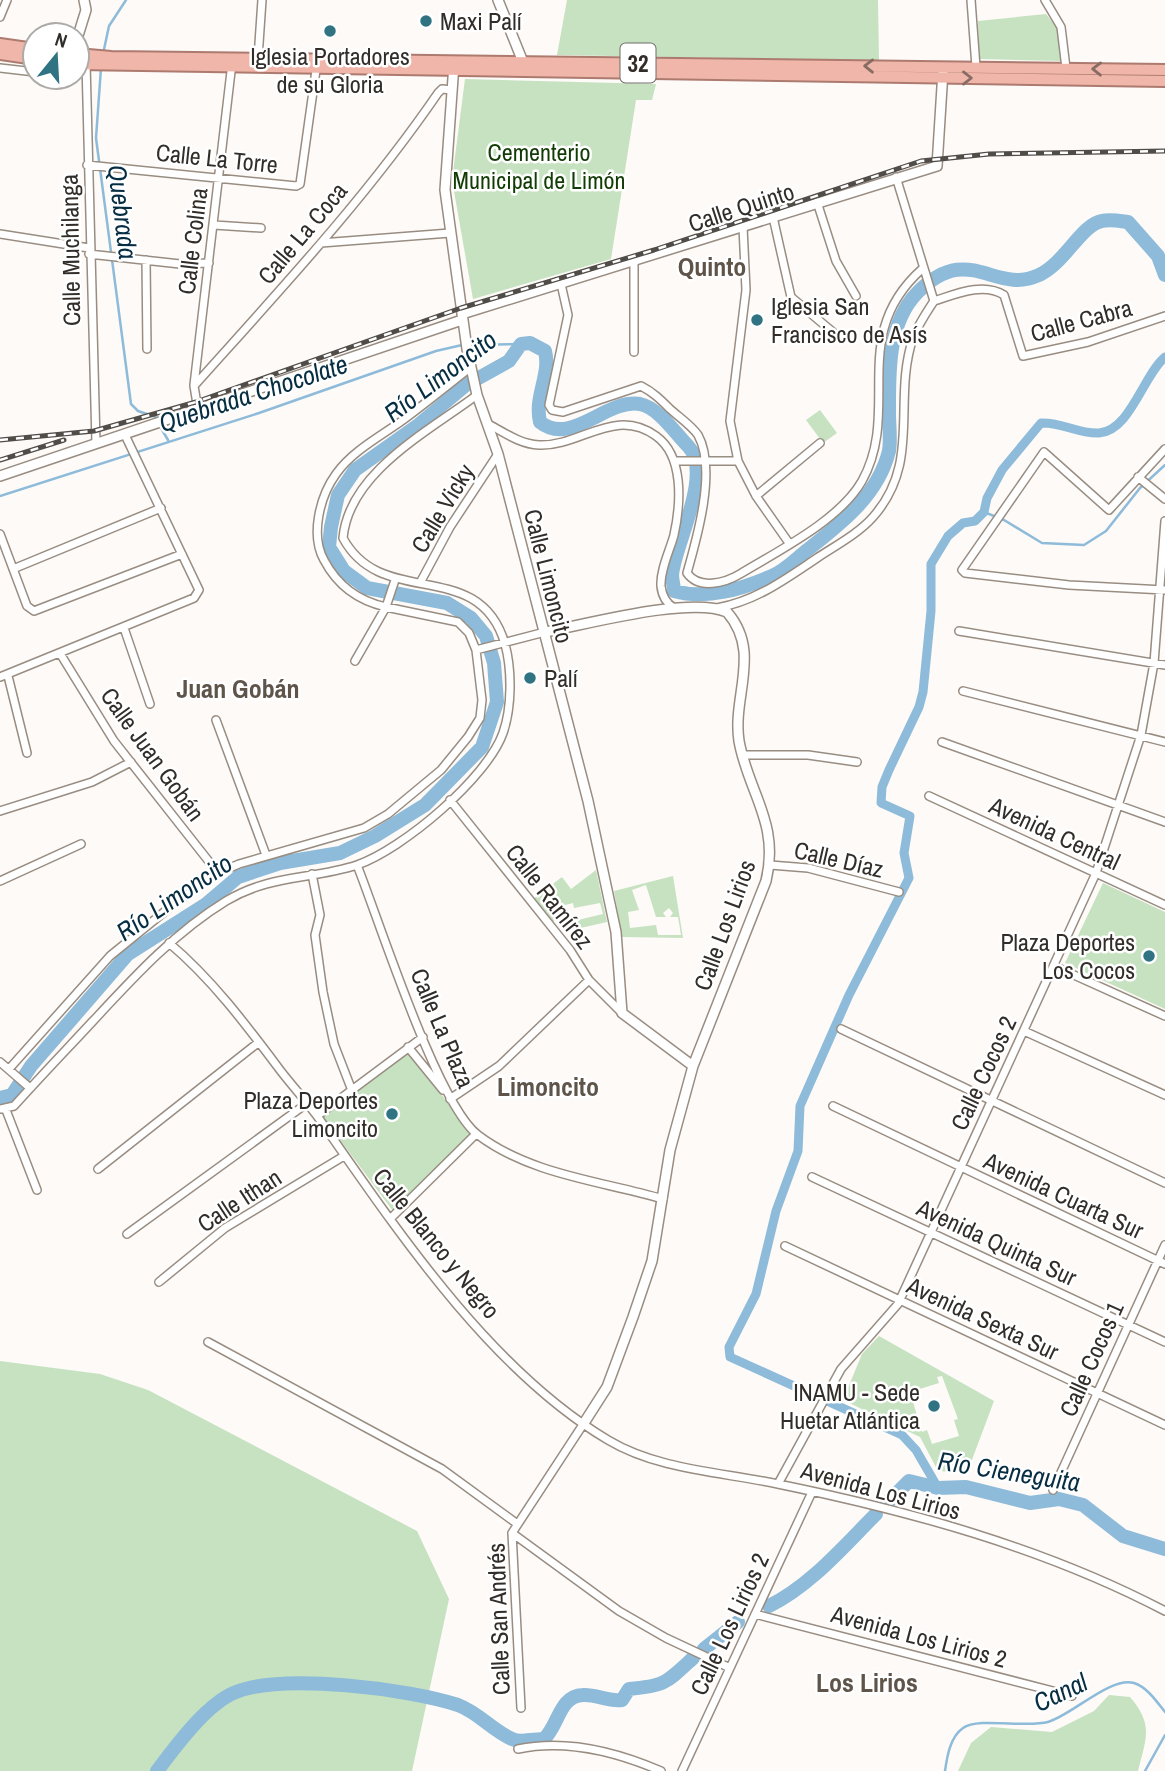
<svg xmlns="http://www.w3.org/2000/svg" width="1165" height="1771" viewBox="0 0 1165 1771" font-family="'Archivo Narrow',sans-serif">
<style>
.green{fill:#c6e2c0;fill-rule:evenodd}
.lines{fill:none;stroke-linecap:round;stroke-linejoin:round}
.stream{stroke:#8dbbd9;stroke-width:2.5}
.canal{stroke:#8dbbd9;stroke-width:9}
.river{stroke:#8dbbd9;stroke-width:14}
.minor-casing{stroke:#998d82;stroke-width:10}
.tertiary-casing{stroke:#998d82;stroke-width:12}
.trunk-casing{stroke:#ac7a6f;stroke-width:14}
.minor{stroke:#fff;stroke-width:7}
.tertiary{stroke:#fff;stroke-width:9}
.trunk{stroke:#f0b6aa;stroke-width:10}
.rail-casing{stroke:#504c48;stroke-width:5}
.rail{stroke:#fff;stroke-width:2.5;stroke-dasharray:8;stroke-linecap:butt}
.oneway{stroke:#886b63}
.poi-dot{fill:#307484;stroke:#fff;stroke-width:2.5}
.labels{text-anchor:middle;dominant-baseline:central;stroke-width:5;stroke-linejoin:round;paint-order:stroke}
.shield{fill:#fff;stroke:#706c69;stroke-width:2}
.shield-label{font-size:23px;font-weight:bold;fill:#322d29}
.poi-label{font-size:24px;fill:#322d29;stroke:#fff;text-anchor:start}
.park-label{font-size:24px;fill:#113c04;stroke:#fff}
.street-label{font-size:24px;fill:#322d29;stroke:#fff}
.water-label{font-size:26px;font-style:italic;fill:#062d42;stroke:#fff}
.neighbourhood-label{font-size:26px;font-weight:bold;fill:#5f5449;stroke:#fff}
</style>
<rect width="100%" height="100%" fill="#fdfaf8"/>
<path class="green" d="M567 0H878L879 61 557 55Z
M1046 14 1058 29 1062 61 979 59 978 21Z
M465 79 656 84 652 100H636L611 259 473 299 452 180Z
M820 410 837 433 823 443 806 420Z
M596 870 607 922 567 931 557 919 551 923 533 899 562 877 571 889ZM573 903 574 908 600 903 603 914 578 920V925L569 927 564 923 562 912 566 911 565 905Z
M673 876 683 938 622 937 614 891ZM646 885 656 917H666L663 913 669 908 673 913 670 917H678L681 935H658L656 925 630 928 628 912 639 910 632 890Z
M1103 883 1165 912V1009L1065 963Z
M407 1051 472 1133 393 1211 323 1117Z
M879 1336 994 1401 967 1473 938 1471 920 1437 843 1400 862 1354ZM942 1376 958 1419 954 1420 959 1436 932 1444 927 1430 922 1432 910 1392 939 1383 937 1377Z
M0 1361 100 1374 148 1390 417 1531 449 1599 412 1771H0Z
M1109 1695 1130 1697C1154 1725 1146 1738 1138 1771H958L971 1743 991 1727 1052 1732 1094 1711Z"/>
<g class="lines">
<path class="stream" d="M103 54 109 26 126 0
M101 68 96 138 131 404 138 411 156 417
M469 345 521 344
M161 428 168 440
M0 496 259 413 436 351 462 345
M984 512 1004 520 1042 543 1084 545 1106 531 1140 488 1165 465
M945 1771C947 1757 950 1737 963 1728 978 1717 1026 1728 1048 1722 1072 1715 1111 1676 1134 1683 1147 1687 1157 1702 1165 1712
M1145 1771 1165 1735"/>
<path class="canal" d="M938 1488 916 1450 902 1435 730 1357 729 1347 756 1294 776 1211 798 1151 800 1106 849 995 909 878 904 853 910 816 881 803 882 787 889 770 919 707 923 692 931 611V564L948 536 963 523 975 521 984 512 987 498 1002 470 1041 423C1062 422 1078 434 1099 433 1130 431 1143 376 1165 357"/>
<path class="river" d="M0 1098 12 1095 31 1066 128 954 205 905 238 877 280 863 340 853 375 836 425 805 482 747 497 702 494 663 486 636 471 618 447 603 367 588 344 571 329 547 331 527 338 495 355 470 417 426 466 385 509 361 521 344 530 343 545 351C551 375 534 396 540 422 571 447 607 398 640 404 659 408 675 433 688 446 714 473 674 546 672 575 672 580 674 586 674 591 707 600 742 589 772 576 784 571 796 559 806 551 840 524 878 496 889 451 891 440 889 426 889 414 889 374 887 324 917 293 969 240 994 296 1039 275 1064 264 1082 224 1102 221 1110 219 1120 221 1128 222L1158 256 1165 275
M886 1504 909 1481 938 1488 966 1487 1030 1503 1059 1499 1083 1505 1123 1536 1165 1549
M769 1606C810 1586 843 1547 876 1514
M704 1649 738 1622
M157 1771C175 1747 207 1703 236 1692 283 1673 410 1689 458 1705 479 1713 492 1730 512 1739 520 1743 535 1739 544 1739 559 1725 559 1696 583 1695 596 1694 608 1702 622 1700L629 1689C665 1686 666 1683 693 1658"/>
<g class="minor-casing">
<path id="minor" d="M971 0 976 67
M1045 0 1061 27 1066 68
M0 17 7 0
M258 58 262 0
M86 63 96 443
M0 68 35 72
M87 165 296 186 300 184 317 63
M896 177 934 301
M817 202 836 261 856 296
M773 217 791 297 834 333
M214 225 261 228
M743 227 746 290 730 421 738 461 756 496 789 543
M0 234 89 248
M321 243 450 233
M89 254 180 264 209 263
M146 260 147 349
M561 284 568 315 549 405 552 410 563 412 641 386C653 392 661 400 670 409 679 417 692 426 698 435 717 469 697 538 687 573 699 590 725 583 740 574 778 551 840 520 862 481 902 409 847 336 922 269
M934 301C956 294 983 282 1004 295L1023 356 1088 342 1165 316
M634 352V262
M194 385 232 63
M198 410 194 386C279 291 366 198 438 93L442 89 452 90
M490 425C505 433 520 444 539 445 580 447 615 406 656 436 684 456 681 503 674 535 670 550 660 570 661 586 662 596 666 603 674 608
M676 461H738
M1138 477 1165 499
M756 496 820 443
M0 534 27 606 34 611 182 554
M13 569 161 508
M395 580 386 607C359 601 337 585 324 560 310 535 320 496 336 474 352 451 381 436 403 420 426 403 448 385 471 367
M420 583 450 527 498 454
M1164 590 1069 585 965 573 962 570 1044 452 1109 510 1165 449
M717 608C756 601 784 580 817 558 835 546 858 534 873 517 922 462 892 401 913 338 918 325 926 313 934 301
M124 628 150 704
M959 631 1165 665
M476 650 545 632
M61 655 114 741 218 873
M8 676 27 753
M0 677 194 598 199 590 125 435
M963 691 1165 742
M216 720 266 855
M942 742 1165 822
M742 755H808L857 762
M929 796 1165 905
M450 800 570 950 589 980 622 1013
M0 811 92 782 131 762
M357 865C379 920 437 1104 478 1135 531 1175 602 1181 663 1199
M770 865 808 868 899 892
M312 874 320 915 315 935 323 992 334 1044 351 1088
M0 881 81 844
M169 943C212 979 247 1026 280 1070 293 1087 308 1103 320 1120 397 1230 490 1370 608 1440 658 1470 722 1472 778 1484 910 1511 1045 1548 1165 1611
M1054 966 1165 1016
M841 1029 1165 1183
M1024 1031 1165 1095
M408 1047 443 1090
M0 1062 30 1088
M9 1069 110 956 174 904 218 873 239 864 364 828 388 814 441 770 468 737 480 718 482 700 476 650 469 633 458 622 386 607 355 661
M450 1099 499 1066 589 980
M833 1106 1165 1264
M0 1109 14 1106C40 1077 67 1049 93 1021 134 977 174 933 226 901 271 874 311 880 357 865 403 849 487 778 503 733 512 707 512 670 505 644 479 555 382 611 343 538 349 472 429 431 477 395
M6 1110 37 1190
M317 1116 423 1037
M98 1169 259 1042
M812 1177 1165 1342
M391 1218 476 1134
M127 1234 306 1104
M785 1246 1165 1425
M159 1282 225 1228 344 1156
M208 1342 442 1469 516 1523
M778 1484 841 1369 898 1304 1096 873 1141 735 1154 663 1165 521
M1053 1490 1165 1245
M512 1533 619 1611 666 1638 730 1668
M755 1614 1072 1696
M521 1708 512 1533 584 1423
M518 1749C565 1739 617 1752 661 1771
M682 1771 812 1492"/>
</g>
<g class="tertiary-casing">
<path id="tertiary" d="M498 0 525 67
M77 39 86 10 84 0
M454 64 445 190 467 349 477 395 498 454 588 801 616 932 622 1013 693 1066
M462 314 937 166 943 71
M0 476 462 320
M545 632C588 624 690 596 727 612 762 652 732 696 739 741 748 792 780 823 766 881L693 1066 670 1150 652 1261 633 1317 607 1387 584 1423"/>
</g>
<g class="trunk-casing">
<path id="trunk" d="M0 44 35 49
M0 54 35 59
M77 54 111 57 1165 70
M77 64 1165 81"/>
</g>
<use href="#minor" class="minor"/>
<use href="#tertiary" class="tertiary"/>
<use href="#trunk" class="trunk"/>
<g class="rail-casing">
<path id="rail" d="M0 440 94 431 196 402 461 308 654 250 921 161 989 154 1165 151
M0 460 64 440"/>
</g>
<use href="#rail" class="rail"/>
</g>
<defs><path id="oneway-chevron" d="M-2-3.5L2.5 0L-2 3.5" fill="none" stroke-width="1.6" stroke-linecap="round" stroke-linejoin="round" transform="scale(1.75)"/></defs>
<g class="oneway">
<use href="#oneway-chevron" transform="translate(869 66) rotate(-179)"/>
<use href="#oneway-chevron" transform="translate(1097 69) rotate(-179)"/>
<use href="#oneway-chevron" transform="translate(967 78)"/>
</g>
<g class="poi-dot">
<circle cx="426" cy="21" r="7"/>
<circle cx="330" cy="31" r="7"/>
<circle cx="757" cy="320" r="7"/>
<circle cx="530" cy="678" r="7"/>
<circle cx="1149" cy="956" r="7"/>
<circle cx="392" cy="1114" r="7"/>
<circle cx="934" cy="1406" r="7"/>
</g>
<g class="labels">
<rect class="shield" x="620.5" y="43.5" width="35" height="39" rx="5"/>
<g class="shield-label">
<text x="638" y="63">32</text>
</g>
<g class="poi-label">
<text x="440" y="21">Maxi Palí</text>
<text x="330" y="56" text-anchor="middle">Iglesia Portadores<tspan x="330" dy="28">de su Gloria</tspan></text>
<text x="771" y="306">Iglesia San<tspan x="771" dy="28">Francisco de Asís</tspan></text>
<text x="544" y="678">Palí</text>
<text x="1135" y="942" text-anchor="end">Plaza Deportes<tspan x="1135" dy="28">Los Cocos</tspan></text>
<text x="378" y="1100" text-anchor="end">Plaza Deportes<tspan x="378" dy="28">Limoncito</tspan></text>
<text x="920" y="1392" text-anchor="end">INAMU - Sede<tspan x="920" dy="28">Huetar Atlántica</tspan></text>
</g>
<g class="park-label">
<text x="539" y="152">Cementerio<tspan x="539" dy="28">Municipal de Limón</tspan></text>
</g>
<g class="street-label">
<text transform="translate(217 158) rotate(6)">Calle La Torre</text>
<text transform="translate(741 207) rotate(-18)">Calle Quinto</text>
<text transform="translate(302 233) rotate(-50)">Calle La Coca</text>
<text transform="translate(192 241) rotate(-83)">Calle Colina</text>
<text transform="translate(70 250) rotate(-91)">Calle Muchilanga</text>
<text transform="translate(1081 320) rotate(-15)">Calle Cabra</text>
<text transform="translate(442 508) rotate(-59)">Calle Vicky</text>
<text transform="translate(549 576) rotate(76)">Calle Limoncito</text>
<text transform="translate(153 754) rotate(54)">Calle Juan Gobán</text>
<text transform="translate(1055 833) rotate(25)">Avenida Central</text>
<text transform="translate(839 859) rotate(13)">Calle Díaz</text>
<text transform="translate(550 896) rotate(52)">Calle Ramírez</text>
<text transform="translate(724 925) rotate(-70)">Calle Los Lirios</text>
<text transform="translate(443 1028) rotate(67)">Calle La Plaza</text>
<text transform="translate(983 1073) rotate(-65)">Calle Cocos 2</text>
<text transform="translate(1064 1195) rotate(25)">Avenida Cuarta Sur</text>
<text transform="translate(239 1200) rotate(-33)">Calle Ithan</text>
<text transform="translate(997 1242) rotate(25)">Avenida Quinta Sur</text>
<text transform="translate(437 1243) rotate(51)">Calle Blanco y Negro</text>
<text transform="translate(983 1318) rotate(25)">Avenida Sexta Sur</text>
<text transform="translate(1091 1359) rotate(-66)">Calle Cocos 1</text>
<text transform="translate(881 1490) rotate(15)">Avenida Los Lirios</text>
<text transform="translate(498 1619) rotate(-92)">Calle San Andrés</text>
<text transform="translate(729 1624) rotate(-65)">Calle Los Lirios 2</text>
<text transform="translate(919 1636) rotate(15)">Avenida Los Lirios 2</text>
</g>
<g class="water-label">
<text transform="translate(123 212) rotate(83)">Quebrada</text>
<text transform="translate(440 376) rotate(-37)">Río Limoncito</text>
<text transform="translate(253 393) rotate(-18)">Quebrada Chocolate</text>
<text transform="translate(174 897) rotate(-34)">Río Limoncito</text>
<text transform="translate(1009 1471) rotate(9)">Río Cieneguita</text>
<text transform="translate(1060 1692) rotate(-25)">Canal</text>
</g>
<g class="neighbourhood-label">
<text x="712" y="266">Quinto</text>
<text x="238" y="688">Juan Gobán</text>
<text x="548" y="1086">Limoncito</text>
<text x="867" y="1682">Los Lirios</text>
</g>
</g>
<g transform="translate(56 56) rotate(18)"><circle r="33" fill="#ffffff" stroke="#adaba9" stroke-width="2"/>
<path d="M0-5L12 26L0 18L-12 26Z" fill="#307484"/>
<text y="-10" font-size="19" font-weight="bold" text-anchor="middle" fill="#322d29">N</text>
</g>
</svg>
